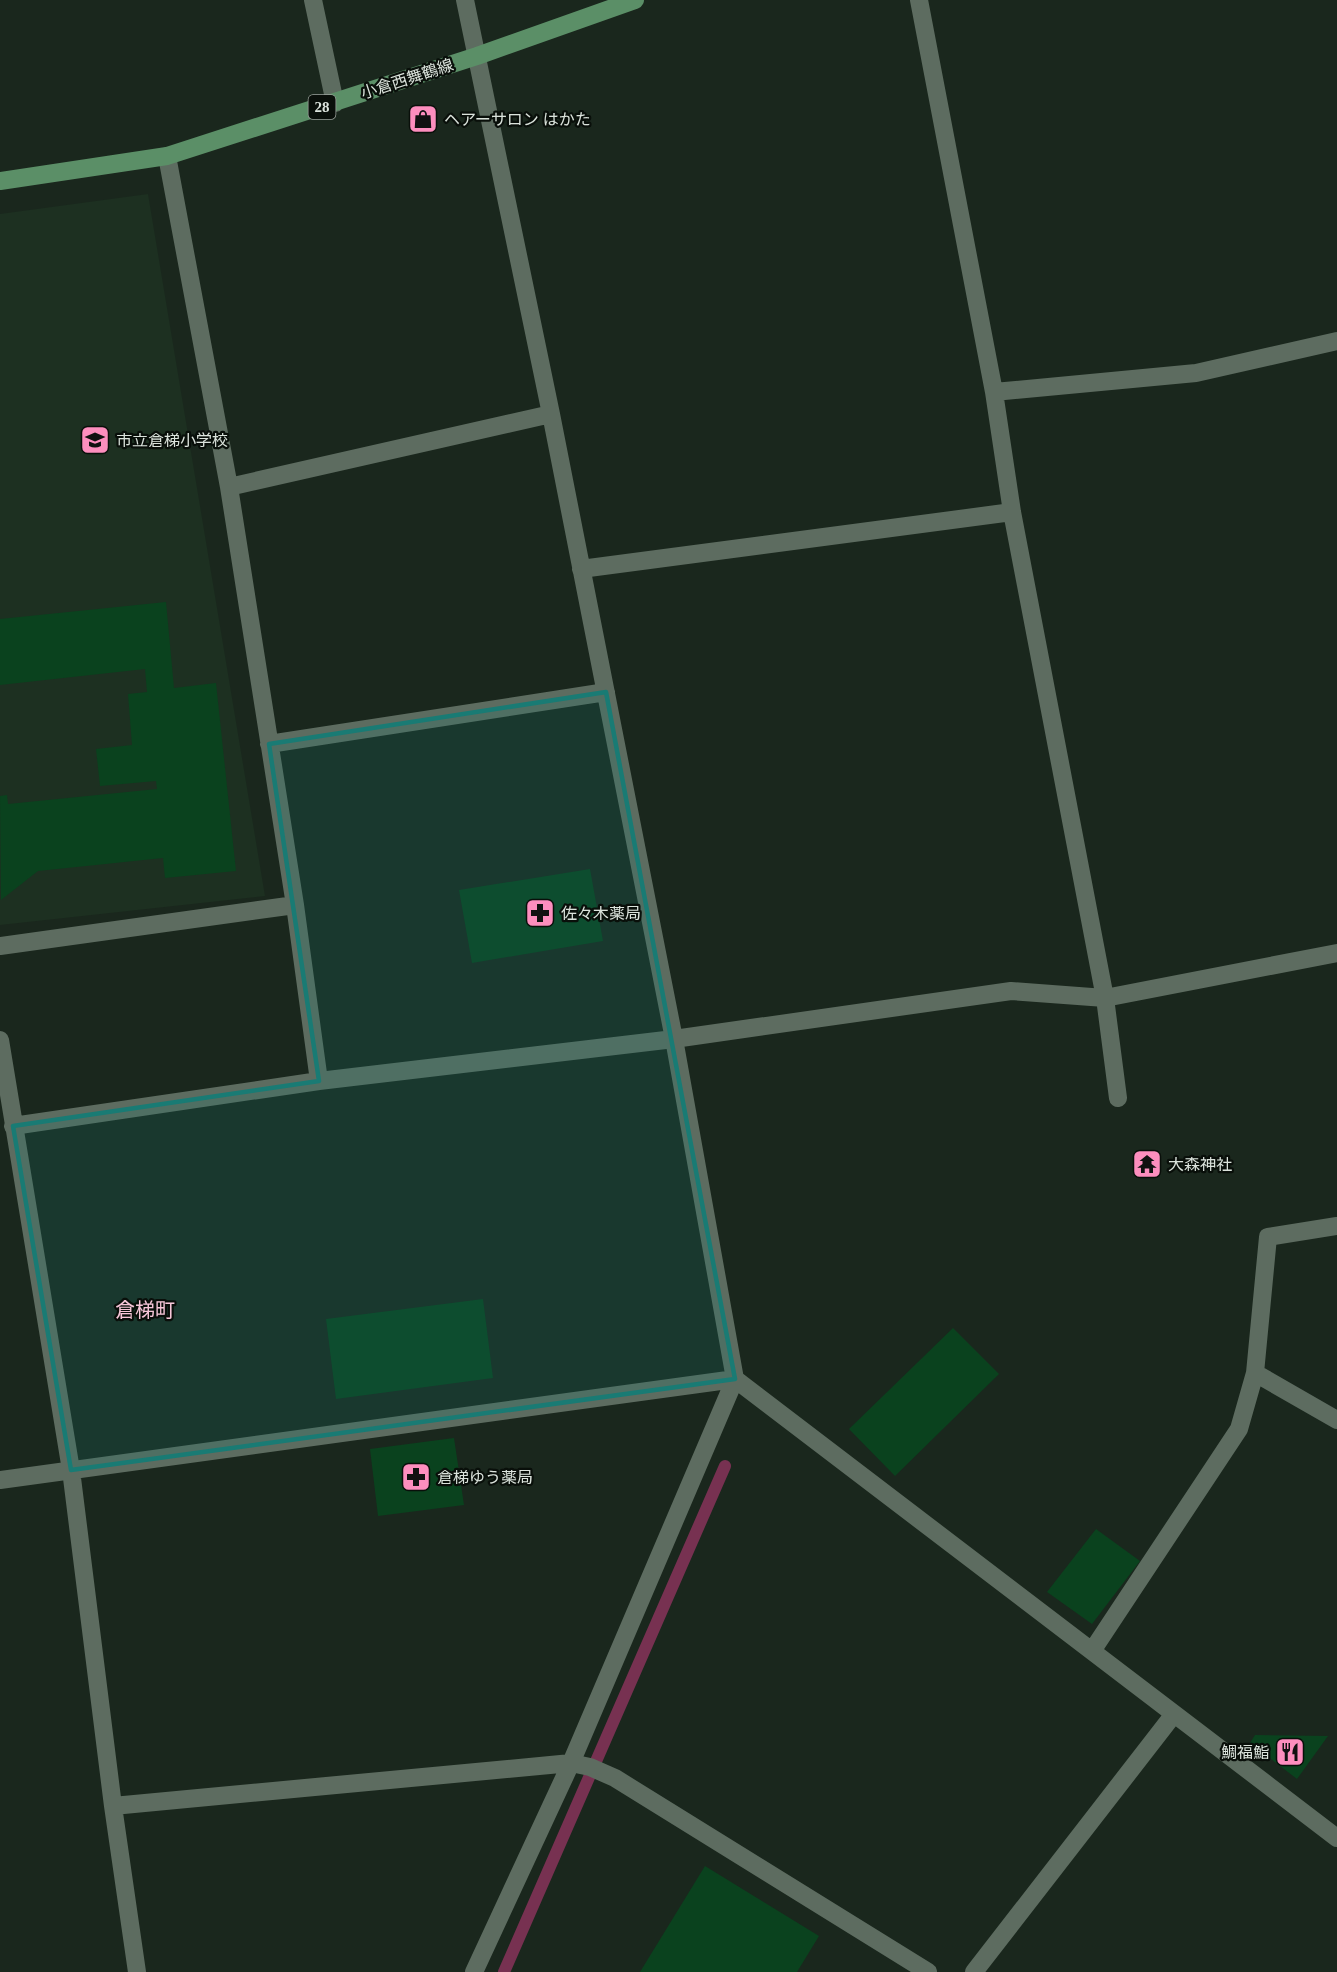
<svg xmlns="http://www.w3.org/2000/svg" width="1337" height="1972" viewBox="0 0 1337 1972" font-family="'Times New Roman','Noto Sans JP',serif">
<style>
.built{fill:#1d3021}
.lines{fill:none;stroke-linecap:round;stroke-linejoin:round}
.stream{stroke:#773151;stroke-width:12}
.building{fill:#0a421e}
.minor{stroke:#5d6c60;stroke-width:18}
.major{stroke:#5b8f67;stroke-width:18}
.marked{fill:#197b74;fill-opacity:0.2;stroke:#197b74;stroke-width:4.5;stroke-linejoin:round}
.labels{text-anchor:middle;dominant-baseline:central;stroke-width:4.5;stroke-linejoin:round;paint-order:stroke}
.shield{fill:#090f0a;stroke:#9ca39d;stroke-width:1.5}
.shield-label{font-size:15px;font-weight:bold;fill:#dbe3dc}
.street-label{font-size:16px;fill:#dbe3dc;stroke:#090f0a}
.poi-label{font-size:16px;fill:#dbe3dc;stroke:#090f0a;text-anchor:start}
.quarter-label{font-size:20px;fill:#f6c6d8;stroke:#090f0a}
</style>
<rect width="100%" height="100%" fill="#1a271d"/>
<path class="built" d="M148 194 265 896 0 925V214Z"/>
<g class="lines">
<path class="stream" d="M504 1972 725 1466"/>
</g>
<path class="building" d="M166 602 174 688 216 683 236 871 165 878 163 858 38 871 1 900 0 796 7 795 8 804 157 789 156 781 100 786 96 749 132 745 128 694 147 692 145 669 0 685V619Z
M590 869 603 941 472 963 459 890Z
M483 1299 493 1378 336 1399 326 1319Z
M953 1328 999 1374 895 1476 849 1429Z
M454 1438 464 1505 378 1516 370 1449Z
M1096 1529 1140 1561 1092 1624 1047 1592Z
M1255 1735 1328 1736 1297 1779 1250 1743Z
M705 1866 819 1936 797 1972H640Z"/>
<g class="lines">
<path class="minor" d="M313 0 335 103
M465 0 551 414 674 1039 735 1379 571 1763 474 1972
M919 0 994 392 1012 512 1105 998 1118 1098
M167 156 229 487 295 905 319 1081
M994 392 1196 373 1337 341
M229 487 551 414
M581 569 1012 512
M269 744 606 692
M0 946 295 905
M0 1040 71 1470 113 1806 137 1972
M13 1126 319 1081 674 1039 1011 991 1105 998 1337 953
M1255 1373 1337 1420
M0 1480 735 1379 1337 1838
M1092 1651 1239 1429 1255 1373 1268 1237 1337 1226
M113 1806 571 1763 590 1767 615 1778 928 1972
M974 1972 1174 1714"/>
<path class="major" d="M0 181 167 156 477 56 635 0"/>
</g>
<path class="marked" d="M606 692 735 1379 71 1470 13 1126 319 1081 269 744Z"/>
<defs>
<g id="shop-square" transform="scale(1.5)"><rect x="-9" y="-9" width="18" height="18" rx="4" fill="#fd8ebe" stroke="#090f0a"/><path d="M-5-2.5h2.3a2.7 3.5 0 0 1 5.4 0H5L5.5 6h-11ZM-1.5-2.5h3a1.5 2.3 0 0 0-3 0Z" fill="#111"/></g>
<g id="school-square" transform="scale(1.5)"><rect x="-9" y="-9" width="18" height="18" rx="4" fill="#fd8ebe" stroke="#090f0a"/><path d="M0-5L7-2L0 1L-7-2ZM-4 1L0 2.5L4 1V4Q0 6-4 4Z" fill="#111"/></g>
<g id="pharmacy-square" transform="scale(1.5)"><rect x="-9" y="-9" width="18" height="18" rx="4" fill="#fd8ebe" stroke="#090f0a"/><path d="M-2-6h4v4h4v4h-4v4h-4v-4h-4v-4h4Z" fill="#111"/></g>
<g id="temple-square" transform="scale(1.5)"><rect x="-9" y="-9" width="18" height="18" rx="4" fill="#fd8ebe" stroke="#090f0a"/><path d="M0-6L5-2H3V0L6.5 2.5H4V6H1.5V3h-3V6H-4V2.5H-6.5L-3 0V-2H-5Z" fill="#111"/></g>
<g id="restaurant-square" transform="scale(1.5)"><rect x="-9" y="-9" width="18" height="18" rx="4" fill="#fd8ebe" stroke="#090f0a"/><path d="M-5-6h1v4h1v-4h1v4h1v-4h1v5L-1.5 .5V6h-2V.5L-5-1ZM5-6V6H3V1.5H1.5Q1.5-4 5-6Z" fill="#111"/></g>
</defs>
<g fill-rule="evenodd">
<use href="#shop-square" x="423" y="119"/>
<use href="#school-square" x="95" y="440"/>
<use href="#pharmacy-square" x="540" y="913"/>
<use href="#temple-square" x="1147" y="1164"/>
<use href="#pharmacy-square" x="416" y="1477"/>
<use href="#restaurant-square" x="1290" y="1752"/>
</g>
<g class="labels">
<rect class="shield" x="308.5" y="95" width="27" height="24" rx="4.5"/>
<g class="shield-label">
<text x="322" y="107">28</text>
</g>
<g class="street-label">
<text transform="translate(407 79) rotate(-18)">小倉西舞鶴線</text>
</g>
<g class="poi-label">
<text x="444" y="119">ヘアーサロン はかた</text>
<text x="116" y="440">市立倉梯小学校</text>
<text x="561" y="913">佐々木薬局</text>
<text x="1168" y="1164">大森神社</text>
<text x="437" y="1477">倉梯ゆう薬局</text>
<text x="1269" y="1752" text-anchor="end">鯛福鮨</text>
</g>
<g class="quarter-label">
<text x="145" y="1310">倉梯町</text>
</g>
</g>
</svg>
